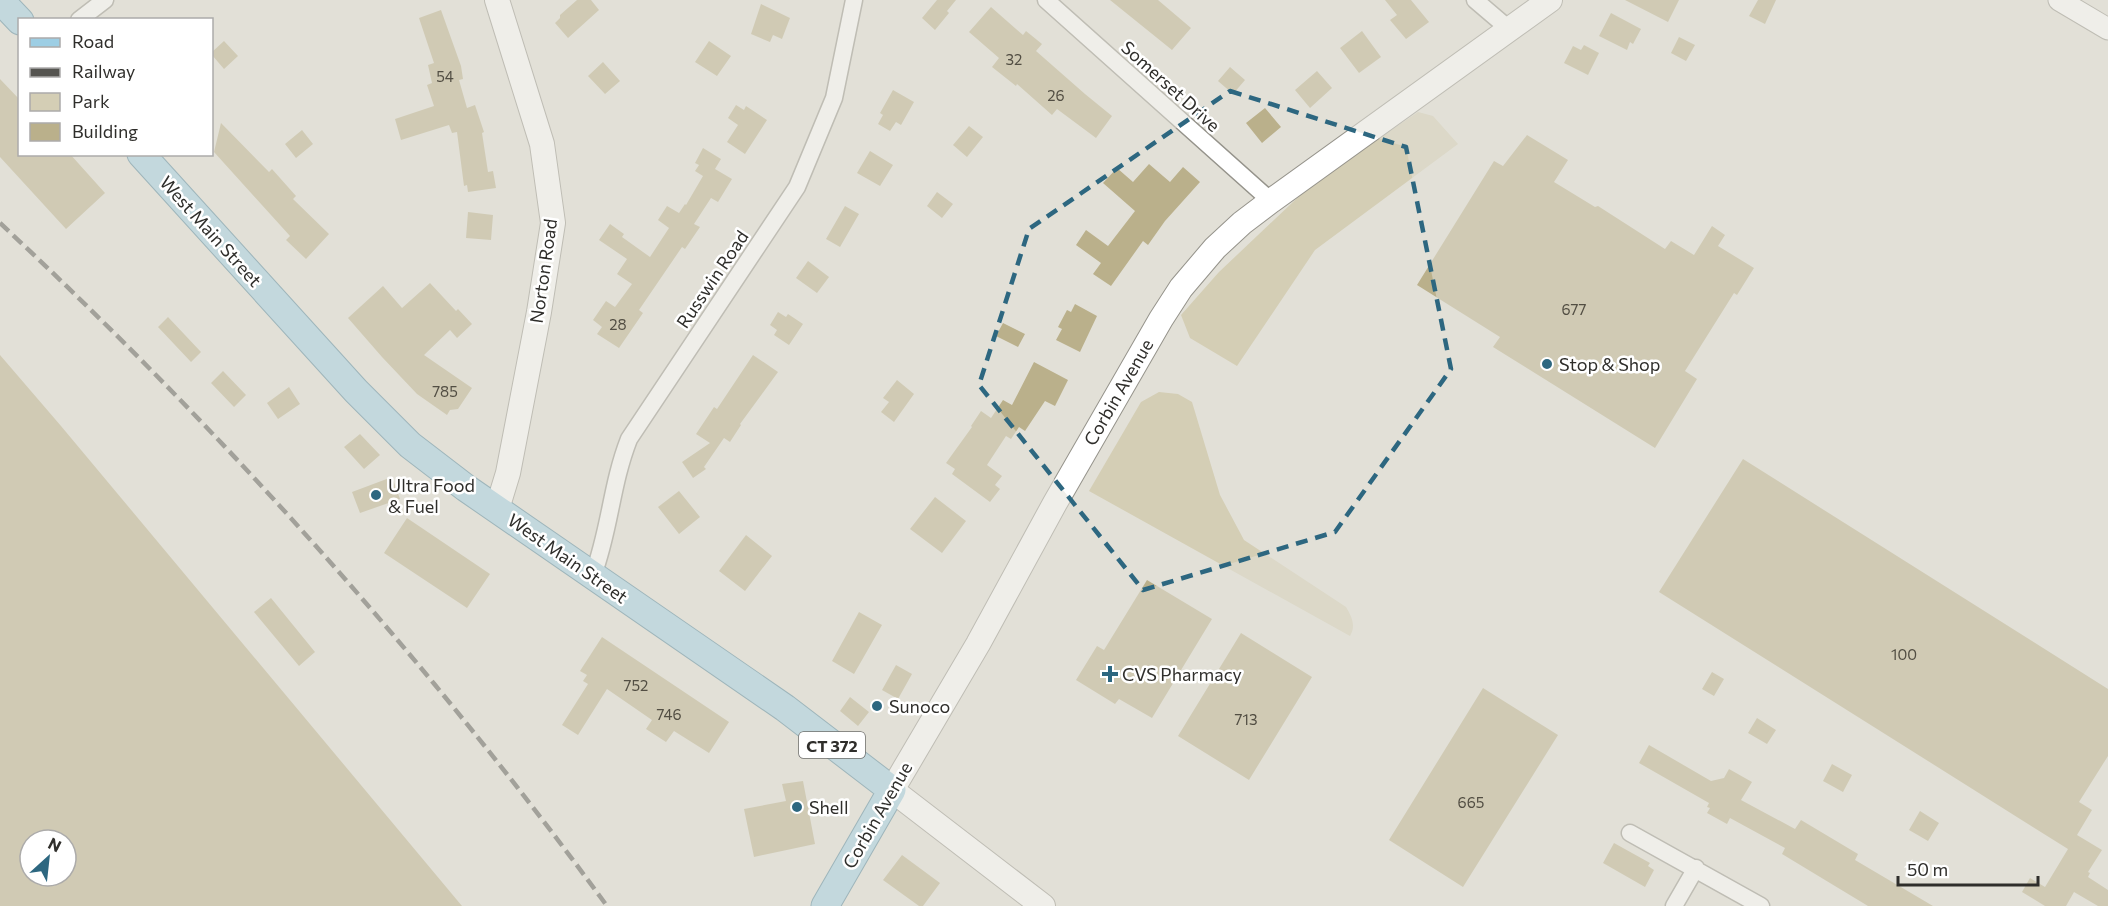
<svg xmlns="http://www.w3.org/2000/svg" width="2108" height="906" viewBox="0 0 2108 906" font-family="Commissioner,sans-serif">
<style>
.green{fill:#d4ceb5}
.building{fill:#bab08b;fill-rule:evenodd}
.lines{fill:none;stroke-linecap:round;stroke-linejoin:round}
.minor-casing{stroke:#95938b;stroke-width:19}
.tertiary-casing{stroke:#95938b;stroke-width:23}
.secondary-casing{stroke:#95938b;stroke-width:26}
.primary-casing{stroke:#4c8198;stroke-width:29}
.minor{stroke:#fff;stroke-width:16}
.tertiary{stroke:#fff;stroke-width:21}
.secondary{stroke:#fff;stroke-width:24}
.primary{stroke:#9dcee4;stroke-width:27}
.rail{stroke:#555450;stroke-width:4.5;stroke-dasharray:12 6;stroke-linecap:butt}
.marked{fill:none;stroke:#2d6780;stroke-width:4.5;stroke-dasharray:12 8;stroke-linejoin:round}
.poi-dot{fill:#2d6780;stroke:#fff;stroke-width:2}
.labels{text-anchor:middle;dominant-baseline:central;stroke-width:5;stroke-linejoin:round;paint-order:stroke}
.number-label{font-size:15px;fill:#524e43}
.shield{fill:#fff;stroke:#6d6d6b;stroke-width:1.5}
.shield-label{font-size:16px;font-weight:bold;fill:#2f2e2b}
.street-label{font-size:18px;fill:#2f2e2b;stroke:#fff}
.poi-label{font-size:18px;fill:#2f2e2b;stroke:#fff;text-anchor:start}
</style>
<rect width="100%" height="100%" fill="#e2e0d7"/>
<path class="green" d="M1418 112 1433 116 1458 144 1315 250 1237 366 1190 338 1181 315 1219 272 1312 184Z
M1159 392 1178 394 1192 402 1220 495 1244 540 1346 607C1352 617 1356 626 1350 636L1089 491 1141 402Z"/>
<path class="building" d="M577 0H591L599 10 568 38 555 23 560 18V15Z
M937 0H956L947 11 949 13 935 30 922 18Z
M1110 0H1158L1191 28 1172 50Z
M1385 0H1411L1429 22 1406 39 1390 20 1397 15Z
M1625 0H1679L1668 22Z
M1758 0H1776L1765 24 1749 16Z
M761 4 790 18 782 39 773 35 770 42 751 34Z
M991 7 1023 35 1026 31 1042 44 1036 51 1085 94 1112 116 1096 138 1057 109 1052 115 1017 84 1016 86 992 67 999 58 969 32Z
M441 10 461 66 463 79 459 80 467 108 475 105 484 132 482 133 488 172 493 171 496 188 468 192 467 185 464 186 457 132 452 133 449 125 401 140 395 119 434 106 427 85 432 83 428 65 434 63 419 18Z
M1611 13 1641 29 1633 44 1630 42 1627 50 1599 36Z
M1362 31 1381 57 1359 73 1340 48Z
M1679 37 1695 45 1686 61 1671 53Z
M224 41 238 56 224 69 212 55V52Z
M709 41 731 56 717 76 695 62Z
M1584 45 1599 53 1588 75 1564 63 1573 46 1581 50Z
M603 62 620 81 605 94 588 76Z
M1230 67 1245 80 1233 94 1218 81Z
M1317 71 1332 88 1310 108 1295 90Z
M0 79 20 100V154H70L105 193 66 229 0 157Z
M893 90 914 102 901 125 896 122 890 131 878 124 883 115 880 113Z
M736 105 744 110 746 106 767 120 745 154 727 142 738 125 728 118Z
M1265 108 1281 127 1262 143 1246 123Z
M221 123 269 172 272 169 296 196 293 199 329 234 306 259 286 240 290 236 214 152Z
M969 126 983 137 967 157 953 145Z
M302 130 313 144 296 158 285 144Z
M1527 135 1568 160 1554 182 1595 207 1598 206 1665 249 1671 241 1694 255 1712 226 1725 235 1718 246 1754 268 1737 295 1734 293 1685 371 1697 379 1655 448 1493 347 1500 337 1417 285 1494 161 1503 166Z
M703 148 721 159 715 169 732 179 718 202 711 198 694 224 700 227 685 249 682 247 639 310 643 313 619 348 597 334 602 327 593 320 606 301 615 307 632 284 617 274 627 259 599 240 610 224 624 234 622 237 650 257 669 228 658 220 667 206 679 213 685 204 686 205 703 176 695 171 699 165 695 163Z
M870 151 893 165 880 186 857 173Z
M1149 164 1170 182 1183 167 1200 182 1165 221 1148 245 1143 241 1111 286 1093 274 1101 263 1076 245 1086 230 1108 246 1135 211 1103 183 1117 168 1133 182Z
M937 192 953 204 942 218 927 206Z
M845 206 859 214 840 247 826 239Z
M468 212 493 215 491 240 466 238Z
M808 261 829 277 817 293 796 278Z
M430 283 456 311 458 309 472 324 457 338 450 330 424 355 472 388 458 409 450 410 447 415 417 394 382 357 348 318 383 286 402 308Z
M1075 304 1097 316 1080 352 1056 340 1062 329 1058 327 1067 310 1071 312Z
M778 312 786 317 788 314 803 324 789 345 774 335 777 330 770 325Z
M168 317 201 352 191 362 158 327Z
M1003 323 1025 334 1018 347 996 336Z
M0 355 61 426 462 906H0ZM30 840H66V876H30Z
M753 355 778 372 740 424 741 425 730 442 724 438 704 467 706 469 693 478 682 462 710 443 696 434 714 407 717 409Z
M1034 362 1068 380 1055 406 1045 401 1025 431 1019 427 1011 439 1006 436 987 465 1002 476 995 485 1000 489 990 502 952 474 955 469 946 463 972 427 971 426 981 411 991 418 1003 400 1012 405Z
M223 371 246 395 234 407 211 383Z
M897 380 914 394 894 422 881 412 889 402 883 398Z
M289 387 300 404 278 419 267 403Z
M360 434 380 455 364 469 344 447Z
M1743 459 2108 689V756L2079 802 2092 810 2077 835 2102 850 2088 872 2090 873 2088 877 2108 890V906H2098L2074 892 2066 906H2045L2022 892 2030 878 2045 887 2068 849 1659 592Z
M392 477 400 499 360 513 352 492Z
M679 491 700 517 679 534 658 507Z
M935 497 966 521 942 553 910 529Z
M407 518 490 574 467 608 384 553Z
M746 535 772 556 745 591 719 571Z
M1147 580 1212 619 1152 718 1119 699 1115 704 1076 680 1097 646 1104 650Z
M271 598 315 652 299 666 254 612Z
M859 612 882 625 854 674 832 661Z
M1241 633 1312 677 1249 780 1178 736Z
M602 637 729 722 709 753 674 731 666 742 646 729 652 720 607 689 578 735 562 725 588 684 583 681 587 675 580 671Z
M896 665 912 674 898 699 882 690Z
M1712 672 1724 679 1714 696 1702 689Z
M1483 688 1558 735 1463 887 1389 840Z
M850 697 869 712 858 726 840 711Z
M1757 718 1776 730 1767 744 1748 733Z
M1649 745 1711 781 1724 778 1729 769 1752 782 1741 800 1795 829 1801 820 1858 854 1855 860 1933 906H1868L1782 854 1785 848 1730 818 1727 824 1707 813 1710 808 1707 807 1709 803 1639 763Z
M1832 764 1852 775 1843 792 1823 781Z
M803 781 815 844 754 857 744 809 786 801 782 784Z
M1920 811 1939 823 1928 841 1909 830Z
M1614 843 1650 863 1648 866 1654 870 1645 887 1603 863Z
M902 855 940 883 923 906H919L883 880Z"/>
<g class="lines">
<g class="minor-casing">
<path id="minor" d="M1046 0 1271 201
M1475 0 1509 29
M79 20 105 0
M593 575C610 530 611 485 629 439L797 187 834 98 854 0
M1630 833 1761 906
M1674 906 1696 868"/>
</g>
<g class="tertiary-casing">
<path id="tertiary" d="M2059 0 2108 29"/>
</g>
<g class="secondary-casing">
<path id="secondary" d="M497 509 508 473 539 312 553 223 542 144 497 0
M1043 906 892 790 978 644 1055 503 1161 319 1181 288 1215 248 1242 223 1271 201 1550 0"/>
</g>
<g class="primary-casing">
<path id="primary" d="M0 0 20 21
M141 154 356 391 410 445 466 488 785 708 892 790 825 906"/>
</g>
<use href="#minor" class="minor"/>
<use href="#tertiary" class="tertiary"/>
<use href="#secondary" class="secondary"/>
<use href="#primary" class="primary"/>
<path class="rail" d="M0 223C223 431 427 660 607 906"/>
</g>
<path d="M0 0H2108V906H0ZM1230 91 1406 147 1451 369 1335 532 1143 590 979 385 1029 229Z" fill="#e2e0d7" fill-opacity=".55" fill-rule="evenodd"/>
<path class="marked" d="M1230 91 1406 147 1451 369 1335 532 1143 590 979 385 1029 229Z"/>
<g class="poi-dot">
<circle cx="1547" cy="364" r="6"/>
<circle cx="376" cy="495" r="6"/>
<path d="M1107 665h6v6h6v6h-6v6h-6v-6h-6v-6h6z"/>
<circle cx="877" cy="706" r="6"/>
<circle cx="797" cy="807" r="6"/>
</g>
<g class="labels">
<g class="number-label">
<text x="1014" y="59">32</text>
<text x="445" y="76">54</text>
<text x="1056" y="95">26</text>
<text x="1574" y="309">677</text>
<text x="618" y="324">28</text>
<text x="445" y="391">785</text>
<text x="1904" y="654">100</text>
<text x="636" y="685">752</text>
<text x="669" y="714">746</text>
<text x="1246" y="719">713</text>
<text x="1471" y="802">665</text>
</g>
<rect class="shield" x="799" y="732" width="66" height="26" rx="4.5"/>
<g class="shield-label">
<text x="832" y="745">CT 372</text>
</g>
<g class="street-label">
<text transform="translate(1171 86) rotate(42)">Somerset Drive</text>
<text transform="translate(211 231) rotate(48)">West Main Street</text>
<text transform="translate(543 271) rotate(-82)">Norton Road</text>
<text transform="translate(712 279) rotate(-56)">Russwin Road</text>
<text transform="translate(1118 392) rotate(-60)">Corbin Avenue</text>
<text transform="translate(568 558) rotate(35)">West Main Street</text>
<text transform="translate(877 815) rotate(-60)">Corbin Avenue</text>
</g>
<g class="poi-label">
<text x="1559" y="364">Stop &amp; Shop</text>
<text x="388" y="485">Ultra Food<tspan x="388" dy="21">&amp; Fuel</tspan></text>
<text x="1122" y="674">CVS Pharmacy</text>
<text x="889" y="706">Sunoco</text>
<text x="809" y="807">Shell</text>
</g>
</g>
<rect x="18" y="18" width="195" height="138" fill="#ffffff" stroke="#acabaa" stroke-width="1.5"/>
<rect x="30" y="38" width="30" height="9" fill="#9dcee4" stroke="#acabaa" stroke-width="1.5"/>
<text x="72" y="48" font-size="18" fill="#2f2e2b">Road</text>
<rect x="30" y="68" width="30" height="9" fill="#555450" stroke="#acabaa" stroke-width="1.5"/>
<text x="72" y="78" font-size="18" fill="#2f2e2b">Railway</text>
<rect x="30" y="93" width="30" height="18" fill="#d4ceb5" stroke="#acabaa" stroke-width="1.5"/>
<text x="72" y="108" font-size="18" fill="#2f2e2b">Park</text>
<rect x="30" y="123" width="30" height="18" fill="#bab08b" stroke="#acabaa" stroke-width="1.5"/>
<text x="72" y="138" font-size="18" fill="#2f2e2b">Building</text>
<g transform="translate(48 858) rotate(27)"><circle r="28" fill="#ffffff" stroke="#acabaa" stroke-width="1.5"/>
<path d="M0-4.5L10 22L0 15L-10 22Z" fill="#2d6780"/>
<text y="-9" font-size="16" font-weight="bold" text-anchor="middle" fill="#2f2e2b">N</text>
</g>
<path d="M1898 876v9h140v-9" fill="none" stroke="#2f2e2b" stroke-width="3"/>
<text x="1907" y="876" font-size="18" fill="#2f2e2b" stroke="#ffffff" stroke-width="4.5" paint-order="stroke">50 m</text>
</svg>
